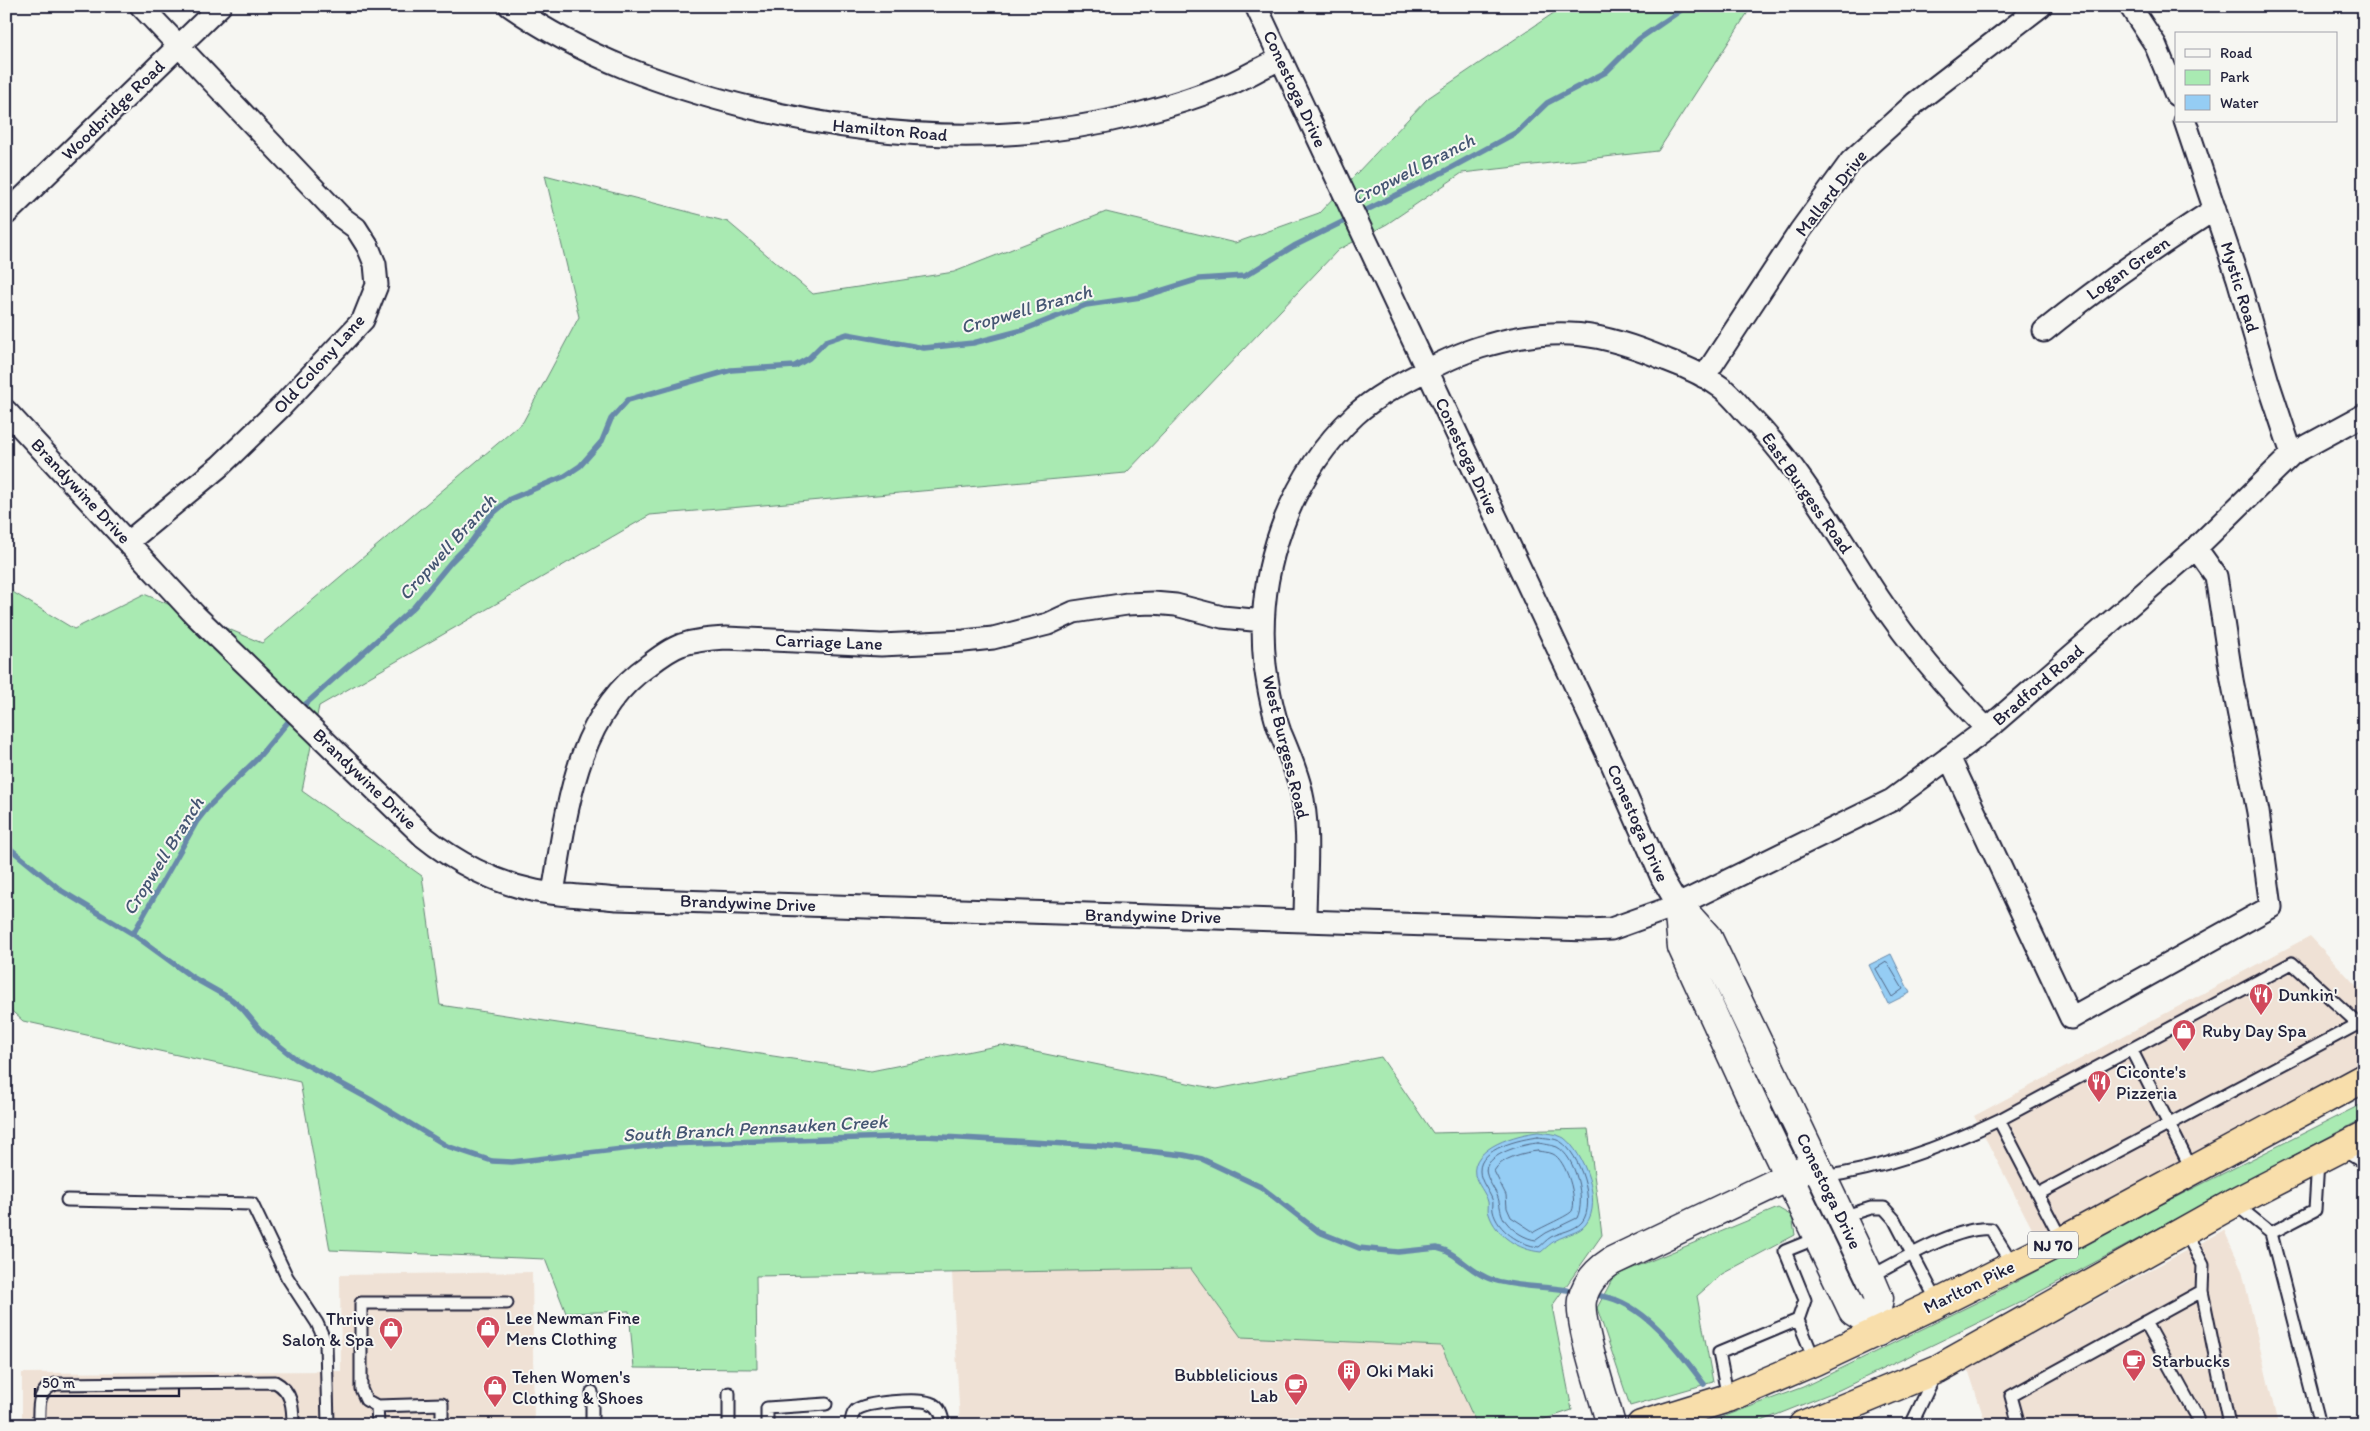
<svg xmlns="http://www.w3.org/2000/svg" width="2370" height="1431" viewBox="0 0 2370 1431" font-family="Itim,sans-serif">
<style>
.built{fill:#efe1d5}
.green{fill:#a9eab2;stroke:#668676}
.water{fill:#95cdf4;stroke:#6789aa}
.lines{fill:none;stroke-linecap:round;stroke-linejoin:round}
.shore{stroke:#506685;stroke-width:1}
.stream{stroke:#6789aa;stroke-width:5.5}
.lane-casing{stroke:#22223b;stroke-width:15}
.street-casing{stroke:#22223b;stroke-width:25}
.secondary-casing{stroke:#22223b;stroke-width:31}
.highway-casing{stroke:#22223b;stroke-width:31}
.lane{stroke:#f6f6f2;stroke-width:11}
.street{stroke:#f6f6f2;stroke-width:21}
.secondary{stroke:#f6f6f2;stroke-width:28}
.highway{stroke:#f8deab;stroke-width:28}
.labels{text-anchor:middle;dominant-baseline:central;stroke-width:4;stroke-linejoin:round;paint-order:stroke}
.shield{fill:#f6f6f2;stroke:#626272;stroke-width:1}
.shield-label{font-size:16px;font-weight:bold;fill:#22223b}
.street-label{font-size:18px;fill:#22223b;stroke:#f6f6f2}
.poi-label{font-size:18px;fill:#22223b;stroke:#f6f6f2;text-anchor:start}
.water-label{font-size:19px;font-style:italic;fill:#445572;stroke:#f6f6f2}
</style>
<rect width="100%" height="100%" fill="#f6f6f2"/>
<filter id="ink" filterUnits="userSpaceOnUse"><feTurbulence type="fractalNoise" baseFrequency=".02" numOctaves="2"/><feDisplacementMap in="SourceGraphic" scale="10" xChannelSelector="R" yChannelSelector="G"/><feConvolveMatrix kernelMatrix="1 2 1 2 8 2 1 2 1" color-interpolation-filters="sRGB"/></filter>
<g filter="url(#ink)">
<path class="built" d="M2310 936 2364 994V1078L2043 1250 1974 1116Z
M2224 1230 2242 1270 2278 1425H1986L1968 1369Z
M1191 1269 1241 1337 1442 1346 1477 1425H960L952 1273Z
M532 1272 534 1425H22V1373L341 1371 340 1275Z"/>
<path class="green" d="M1564 6H1752L1658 151 1462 173 1387 224 1338 250 1126 473 650 515 319 706 302 791 422 876 440 1005 871 1071 1001 1045 1217 1089 1381 1057 1433 1133 1588 1129 1602 1235 1552 1306 1572 1410 1527 1425H1477L1441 1346 1241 1337 1191 1269 756 1276 757 1369 634 1368 629 1311 566 1313 545 1259 330 1250 300 1082 23 1021 6 1006V588L74 629 144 594 262 643 523 422 579 317 545 175 728 222 813 294 954 272 1106 212 1235 243 1319 213 1428 98Z
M2364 1103V1118L2015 1305 1839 1390 1751 1425H1701L1803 1387 1986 1298 2152 1209Z
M1778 1208 1792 1216 1795 1235 1722 1274 1697 1296 1713 1382 1630 1406 1597 1308 1614 1276Z"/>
<path class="water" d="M1891 954 1910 993 1888 1004 1869 965Z
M1538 1132C1546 1133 1557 1134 1564 1138 1584 1153 1603 1202 1586 1224 1580 1232 1571 1233 1563 1237 1554 1240 1548 1246 1541 1252 1519 1250 1496 1236 1489 1214 1487 1210 1489 1206 1488 1202 1486 1193 1477 1184 1475 1175 1470 1147 1518 1134 1538 1132Z"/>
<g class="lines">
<path class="shore" d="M1887 962 1903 989 1892 997 1876 969Z
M1538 1137C1545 1138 1555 1138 1561 1142 1579 1153 1597 1203 1582 1222 1574 1231 1560 1232 1551 1237 1546 1240 1543 1244 1539 1247 1520 1245 1497 1230 1493 1211 1492 1207 1494 1203 1492 1199 1489 1191 1480 1181 1480 1171 1479 1148 1521 1139 1538 1137Z
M1538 1143C1544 1144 1552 1145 1557 1147 1576 1157 1586 1200 1577 1218L1546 1233 1536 1240C1526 1239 1513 1231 1507 1223 1499 1215 1501 1204 1497 1195 1494 1188 1483 1174 1487 1166 1494 1152 1524 1144 1538 1143Z
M1538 1151C1542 1152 1549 1152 1553 1154 1566 1160 1578 1199 1572 1211 1570 1215 1540 1228 1534 1232L1511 1217 1507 1208 1506 1195 1494 1171C1501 1158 1524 1152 1538 1151Z"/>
<path class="stream" d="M299 710 414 607 451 562 471 542 489 517 510 499 565 476 580 466 602 441 611 419 628 400 731 370 795 366 809 358 826 341 847 334 924 348 973 343 1023 330 1086 305 1141 297 1199 279 1245 276 1294 246 1447 170 1517 132 1547 103 1606 72 1639 39 1687 6
M6 845 62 891 133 934 192 977 231 999 242 1008 261 1031 296 1059 373 1101 447 1146 492 1161 512 1162 665 1144 925 1136 1101 1146 1184 1155 1202 1159 1261 1187 1319 1232 1359 1248 1398 1252 1437 1248C1457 1252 1470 1272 1490 1279 1514 1287 1542 1286 1567 1290
M133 934 197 821 208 807 256 760 293 716
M1601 1296C1644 1302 1680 1352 1704 1384"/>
<g class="lane-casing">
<path id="lane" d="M2131 1049 2192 1170
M2342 1149 2364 1163
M1823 1177C1885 1168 1943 1147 1999 1120
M2038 1194 2358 1024
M67 1200 252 1204 287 1277 317 1323 326 1343 328 1425
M2234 1203 2271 1233 2320 1425
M1842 1217 1871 1208H1884L1894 1219 1938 1303
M2271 1233 2315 1210 2318 1161
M2062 1241 1999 1120 2292 963 2364 1029
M1870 1277C1900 1261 1958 1225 1991 1229L2014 1266
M2202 1291 2229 1425
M2145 1322 2196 1415 2199 1425
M1815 1361 1798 1320 1805 1300 1785 1251 1817 1238
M729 1393V1425
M1728 1398 1719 1353 1798 1320
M377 1406 366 1400 361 1389V1303H507
M39 1425C39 1408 36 1390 56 1384L275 1382C292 1391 293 1407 293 1425
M378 1425 377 1406 442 1404V1425
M592 1425V1392
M767 1425V1408L826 1404
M851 1425C851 1420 852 1414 856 1410 866 1402 918 1398 930 1403 940 1406 942 1416 944 1425
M1911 1425 1935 1375
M2019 1425 2011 1396 2202 1291 2203 1265 2185 1231"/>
</g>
<g class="street-casing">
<path id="street" d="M510 6C583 57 667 87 752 108 879 139 1010 147 1138 114 1169 106 1201 96 1230 84 1248 76 1264 66 1281 59
M1256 6 1612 764 1662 878 1678 905
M2130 6 2155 44 2176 95
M2185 121 2238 279 2268 382 2292 454
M6 214 220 6
M2044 331C2098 287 2156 247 2215 209
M1704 377 1800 231 1851 161 1915 103 2041 6
M6 411 195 615 423 836C455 862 495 883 536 891 563 896 590 896 617 899L1588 930 1611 929 1678 905 1892 800 1987 729 2196 548 2292 454 2364 415
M128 542 220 466 281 407 363 320 377 285 375 264 368 247 356 228 341 217 141 6
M1949 757 2071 1018 2271 907 2258 812 2232 680 2216 576 2196 548
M553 893C567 811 575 716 649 665 658 658 670 649 681 645 696 640 711 639 726 638L881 645 964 641 993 638 1048 624 1074 612 1127 604 1153 603 1176 605 1222 617 1263 621
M1305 920C1305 877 1311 832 1301 790 1296 769 1288 751 1280 732 1272 710 1268 687 1265 665 1255 574 1288 478 1355 415 1376 396 1400 384 1425 371 1446 360 1465 351 1488 345 1557 325 1602 332 1667 360 1686 367 1706 376 1722 388 1731 395 1739 405 1746 413 1800 467 1836 533 1878 597 1910 645 1946 688 1987 729"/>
</g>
<g class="secondary-casing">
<path id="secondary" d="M1678 905 1682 947 1760 1117 1853 1311 1874 1324 1878 1332
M1678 905 1708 938 1870 1277 1879 1298 1874 1324
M1611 1425C1604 1398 1578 1323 1582 1300 1586 1282 1598 1270 1612 1261L1805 1169"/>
</g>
<g class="highway-casing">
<path id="highway" d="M1641 1425 1728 1398 1815 1361 1938 1303 2062 1241 2364 1078
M1803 1425 1938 1369 2234 1203 2364 1136"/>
</g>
<use href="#lane" class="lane"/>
<use href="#street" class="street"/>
<use href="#secondary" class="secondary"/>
<use href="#highway" class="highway"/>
</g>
</g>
<defs>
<g id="restaurant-pin" transform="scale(1.25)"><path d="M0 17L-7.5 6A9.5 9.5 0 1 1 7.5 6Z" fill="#d1495b" stroke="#f6f6f2"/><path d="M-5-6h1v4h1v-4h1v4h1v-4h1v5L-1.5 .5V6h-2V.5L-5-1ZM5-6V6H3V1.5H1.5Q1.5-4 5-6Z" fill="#fff"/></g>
<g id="shop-pin" transform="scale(1.25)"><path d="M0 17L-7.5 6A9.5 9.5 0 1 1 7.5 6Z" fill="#d1495b" stroke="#f6f6f2"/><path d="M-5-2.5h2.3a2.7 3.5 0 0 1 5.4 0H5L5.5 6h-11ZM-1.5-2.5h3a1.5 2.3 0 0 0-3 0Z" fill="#fff"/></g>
<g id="cafe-pin" transform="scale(1.25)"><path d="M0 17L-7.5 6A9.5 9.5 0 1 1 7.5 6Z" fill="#d1495b" stroke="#f6f6f2"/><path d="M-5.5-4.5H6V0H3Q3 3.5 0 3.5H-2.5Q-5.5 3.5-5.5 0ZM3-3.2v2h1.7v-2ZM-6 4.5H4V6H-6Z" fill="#fff"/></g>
<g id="building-pin" transform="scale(1.25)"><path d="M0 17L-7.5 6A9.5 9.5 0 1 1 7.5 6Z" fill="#d1495b" stroke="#f6f6f2"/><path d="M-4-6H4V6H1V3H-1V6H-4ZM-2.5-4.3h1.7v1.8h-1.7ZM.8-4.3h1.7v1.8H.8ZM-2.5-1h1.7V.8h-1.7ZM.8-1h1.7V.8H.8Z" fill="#fff"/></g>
</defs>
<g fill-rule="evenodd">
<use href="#restaurant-pin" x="2261" y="995"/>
<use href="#shop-pin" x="2184" y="1031"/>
<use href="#restaurant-pin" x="2099" y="1082"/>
<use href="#shop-pin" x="488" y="1328"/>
<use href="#shop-pin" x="391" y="1329"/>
<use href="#cafe-pin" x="2134" y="1361"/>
<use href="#building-pin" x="1349" y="1371"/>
<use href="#cafe-pin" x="1296" y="1385"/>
<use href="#shop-pin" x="495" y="1387"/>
</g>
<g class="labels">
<rect class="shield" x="2028" y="1231.5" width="50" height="27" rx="4"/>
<g class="shield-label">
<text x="2053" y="1245">NJ 70</text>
</g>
<g class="street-label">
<text transform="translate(1295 89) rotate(65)">Conestoga Drive</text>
<text transform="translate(113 110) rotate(-44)">Woodbridge Road</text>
<text transform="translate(890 130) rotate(5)">Hamilton Road</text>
<text transform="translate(1831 193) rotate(-52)">Mallard Drive</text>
<text transform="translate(2128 268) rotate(-35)">Logan Green</text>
<text transform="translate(2240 287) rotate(73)">Mystic Road</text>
<text transform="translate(319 364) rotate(-48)">Old Colony Lane</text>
<text transform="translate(1467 456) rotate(65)">Conestoga Drive</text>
<text transform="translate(81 491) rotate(47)">Brandywine Drive</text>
<text transform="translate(1807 493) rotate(55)">East Burgess Road</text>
<text transform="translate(829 642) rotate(2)">Carriage Lane</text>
<text transform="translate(2038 685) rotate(-41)">Bradford Road</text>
<text transform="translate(1286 747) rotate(76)">West Burgess Road</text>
<text transform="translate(365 779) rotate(44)">Brandywine Drive</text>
<text transform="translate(1638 823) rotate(66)">Conestoga Drive</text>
<text transform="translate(748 903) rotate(2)">Brandywine Drive</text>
<text transform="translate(1153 916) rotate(1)">Brandywine Drive</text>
<text transform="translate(1829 1191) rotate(64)">Conestoga Drive</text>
<text transform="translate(1969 1287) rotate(-26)">Marlton Pike</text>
</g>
<g class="poi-label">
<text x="2278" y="995">Dunkin'</text>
<text x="2202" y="1031">Ruby Day Spa</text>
<text x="2116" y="1072">Ciconte's<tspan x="2116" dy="21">Pizzeria</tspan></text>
<text x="506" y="1318">Lee Newman Fine<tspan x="506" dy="21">Mens Clothing</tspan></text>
<text x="374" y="1319" text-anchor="end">Thrive<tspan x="374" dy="21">Salon &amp; Spa</tspan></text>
<text x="2152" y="1361">Starbucks</text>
<text x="1366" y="1371">Oki Maki</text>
<text x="1278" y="1375" text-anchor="end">Bubblelicious<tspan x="1278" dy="21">Lab</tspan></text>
<text x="512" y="1377">Tehen Women's<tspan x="512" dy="21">Clothing &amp; Shoes</tspan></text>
</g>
<g class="water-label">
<text transform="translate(1413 169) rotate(-27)">Cropwell Branch</text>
<text transform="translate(1026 309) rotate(-16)">Cropwell Branch</text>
<text transform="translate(447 547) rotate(-48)">Cropwell Branch</text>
<text transform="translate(163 856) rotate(-58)">Cropwell Branch</text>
<text transform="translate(755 1128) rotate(-3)">South Branch Pennsauken Creek</text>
</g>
</g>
<rect width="2370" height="1431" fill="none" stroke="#f6f6f2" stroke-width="25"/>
<rect x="12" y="12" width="2345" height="1406" fill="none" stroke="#22223b" stroke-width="2" filter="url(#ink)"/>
<rect x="2175" y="32" width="162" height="90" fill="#f6f6f2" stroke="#a1a1a9"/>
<rect x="2185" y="49" width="25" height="8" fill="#f6f6f2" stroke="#a1a1a9"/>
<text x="2220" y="58" font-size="15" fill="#22223b">Road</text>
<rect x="2185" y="70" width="25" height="15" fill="#a9eab2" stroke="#a1a1a9"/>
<text x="2220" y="82" font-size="15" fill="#22223b">Park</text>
<rect x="2185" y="95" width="25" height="15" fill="#95cdf4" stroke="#a1a1a9"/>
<text x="2220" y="108" font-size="15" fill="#22223b">Water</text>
<path d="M35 1388v8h144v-8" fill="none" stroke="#22223b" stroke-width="2.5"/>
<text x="42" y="1388" font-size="15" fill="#22223b" stroke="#f6f6f2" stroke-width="4" paint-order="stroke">50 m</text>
</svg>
